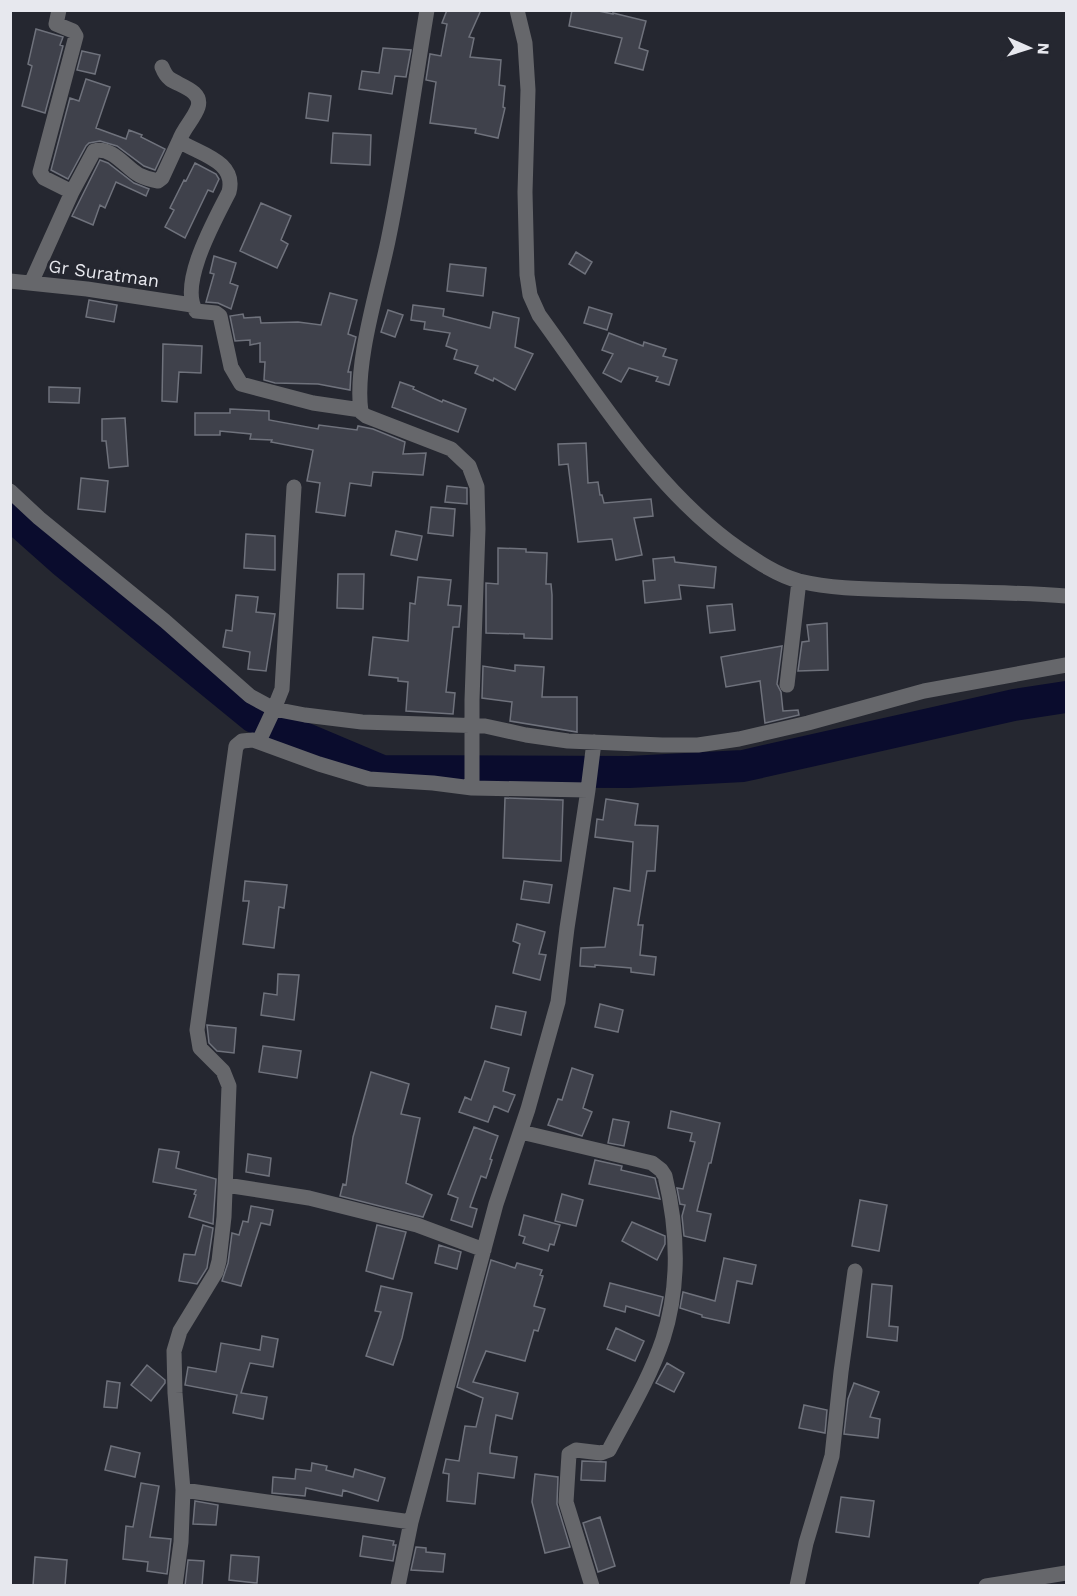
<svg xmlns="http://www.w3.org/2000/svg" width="1077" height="1596" viewBox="0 0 1077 1596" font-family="'Work Sans',sans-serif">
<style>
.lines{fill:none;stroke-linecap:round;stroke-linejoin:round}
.river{stroke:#0a0c2d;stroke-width:32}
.building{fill:#3f414b;stroke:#6f727c;stroke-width:1.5}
.minor{stroke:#66676b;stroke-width:15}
.labels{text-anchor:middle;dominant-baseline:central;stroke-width:6;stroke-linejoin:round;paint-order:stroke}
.street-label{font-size:18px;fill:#e7e8ee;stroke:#252730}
</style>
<rect width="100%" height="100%" fill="#252730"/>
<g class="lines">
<path class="river" d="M10 514 63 561 254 717 382 771 629 772 743 766 1014 705 1066 697"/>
</g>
<path class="building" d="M447 10H481L469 37 474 38 470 57 501 60 499 85 505 86 503 107 505 108 498 138 475 133 476 129 430 123 436 82 426 80 430 54 441 56 447 24 442 23Z
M572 10H594L613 14V13L646 21 639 48 648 51 643 70 615 63 622 38 569 26Z
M36 29 63 37 60 45 63 46 45 113 22 106 32 66 28 64Z
M383 48 411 50 406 77 395 76 392 94 359 89 362 71 379 73Z
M82 51 100 55 95 74 77 70Z
M86 79 110 87 96 128 126 139 129 130 142 135 141 137 165 149 155 170 144 166 117 146 100 141 89 143 86 146 68 179 51 170 70 98 79 101Z
M309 93 331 96 328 121 306 118Z
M333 133 371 135 370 165 331 163Z
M100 160 108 163 134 183 149 189 146 196 116 182 105 208 100 205 93 225 72 216Z
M195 163 216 174 219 179 213 192 208 190 185 238 165 227 174 210 170 208 184 180 186 181Z
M261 203 291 216 281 240 288 244 277 268 240 251Z
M576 252 592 262 585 274 569 264Z
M214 256 236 263 230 283 238 286 231 309 218 303 206 302 214 274 210 273Z
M450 264 486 268 483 296 447 291Z
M330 293 357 300 348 334 356 337 348 372H351L350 390 318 384 275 383 264 380 265 362H260V343L250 345V340L235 341 230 316 243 314 244 318 260 317 261 323 298 322 321 325Z
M89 300 117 305 114 322 86 317Z
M413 305 444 309 443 316 490 328 493 312 519 318 515 347 533 354 515 390 494 378 493 381 475 373 478 366 454 359 457 350 446 346 450 333 424 329 425 322 411 320Z
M589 307 612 314 607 330 584 323Z
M388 310 403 315 395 337 381 332Z
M609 333 643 346 644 342 666 349 663 356 677 360 669 385 656 381 658 377 629 368 621 382 603 373 613 354 602 350Z
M163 344 202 346 201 373 179 372 177 402 162 401Z
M400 382 414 387 413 389 442 402 443 400 466 409 458 432 392 407Z
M49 387 80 388 79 403 49 402Z
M230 409 269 411V420L318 429 319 425 357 430 358 426 373 429 405 442 403 454 426 453 423 475 373 472 371 486 350 483 345 516 316 512 320 483 307 481 313 450 271 442 272 440 250 439 251 434 220 431V435H195V413H230Z
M125 418 128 466 109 468 106 441H102V419Z
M586 443 588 483 598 482 600 495H602L604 503 651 499 653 516 634 518 642 555 616 560 612 539 578 542 568 464 559 465 558 444Z
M81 478 108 481 105 512 78 509Z
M447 486 467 488V504L445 502Z
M431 507 455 509 453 536 428 533Z
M396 531 422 536 417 560 391 555Z
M246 534 275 536V570L244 568Z
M498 548 526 549V552L547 553 546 584H551L552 595V639L524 638V634L486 633V583L498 584Z
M674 557 675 562 716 567 714 588 679 585 681 599 645 603 643 581 655 580 653 559Z
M338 574H364L363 609 337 608Z
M418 577 451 580 448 605 461 606 459 627H453L446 692 455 693 453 714 406 711 408 682 398 681V678L369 675 373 637 408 641 410 603 415 604Z
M236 595 258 597 256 612 275 614 266 671 248 669 250 652 223 647 226 630 232 631Z
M732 604 735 630 710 633 707 606Z
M827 623 828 670 798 671 802 642 809 641 807 625Z
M782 646 777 684 781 692 783 711 798 710 799 715 765 723 760 681 726 687 721 657Z
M515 665 544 667 542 697H577V732L510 721 512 702 482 698 483 666 515 671Z
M505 798 563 800 561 861 503 858Z
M606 799 638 804 635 825 658 826 655 871H647L638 925H643L640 955 656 957 654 975 631 972V968L595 965V967L580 966 581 948 605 947 614 888 630 891 633 842 595 837 597 819 603 820Z
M245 881 287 885 284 908 279 907 274 948 243 944 249 901H243Z
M524 881 552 885 549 903 521 899Z
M517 924 545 932 539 954 546 955 540 980 513 973 520 944 513 941Z
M278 974 299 975 294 1020 261 1015 264 993 277 995Z
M600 1004 623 1010 618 1032 595 1027Z
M496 1006 526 1012 521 1035 491 1028Z
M207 1025 236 1028 234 1053 217 1051 209 1043Z
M263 1046 301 1051 297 1078 259 1072Z
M485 1061 509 1068 503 1091 515 1095 508 1112 494 1106 488 1122 459 1112 465 1097 471 1100Z
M572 1068 593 1075 583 1108 592 1112 582 1136 548 1125 558 1099 562 1100Z
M371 1072 409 1084 401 1114 420 1118 406 1183 432 1195 423 1217 340 1196 343 1184 346 1185 353 1137Z
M671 1111 720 1123 711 1163H709L697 1211 711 1214 705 1241 684 1236 682 1216 685 1205 680 1204 677 1188 683 1189 695 1142 690 1141 692 1133 668 1128Z
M613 1119 629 1122 624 1146 608 1143Z
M474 1127 498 1136 490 1159 492 1160 486 1178 481 1176 470 1207 477 1209 472 1227 451 1220 458 1198 448 1194Z
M159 1149 179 1152 176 1168 216 1179 213 1224 189 1217 196 1195 194 1194 196 1190 153 1182Z
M248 1154 271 1158 269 1176 246 1172Z
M595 1160 622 1166 621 1170 655 1178 660 1199 589 1184Z
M562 1194 583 1200 576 1226 555 1221Z
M860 1200 887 1205 879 1251 852 1246Z
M251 1206 273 1210 270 1225 261 1223 241 1286 222 1281 228 1263 232 1233 239 1235 243 1221 248 1222Z
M524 1215 560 1225 554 1245 550 1244 548 1251 523 1243 525 1237 519 1235Z
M632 1222 665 1236V1244L657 1260 622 1241Z
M203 1225 213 1228 207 1268 197 1284 179 1281 184 1254 195 1255Z
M377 1225 406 1232 393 1279 366 1271Z
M439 1245 461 1252 457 1269 435 1263Z
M724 1258 756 1265 752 1284 737 1281 729 1323 702 1317V1315L680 1308 683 1292 715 1301Z
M491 1260 515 1268 517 1263 542 1270 540 1275 543 1276 534 1306 545 1309 538 1331 534 1330 525 1361 486 1351 473 1382 518 1393 512 1419 496 1415 490 1448V1453L517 1457 514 1478 478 1473 475 1504 447 1501 449 1474 443 1473 446 1459 459 1461 465 1426 476 1427 483 1398 457 1387Z
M610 1283 663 1297 659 1316 626 1306 625 1312 604 1306Z
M872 1284 892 1286 889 1326 898 1327 897 1341 867 1337Z
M381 1286 412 1293 402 1338 393 1365 366 1356 381 1312 375 1311Z
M616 1328 644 1341 635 1361 607 1349Z
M262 1336 278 1339 273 1367 250 1363 241 1393 267 1397 263 1419 233 1413 237 1395 185 1385 188 1367 216 1372 221 1343 260 1350Z
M667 1363 684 1373 674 1392 656 1383Z
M147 1365 165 1380V1383L151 1401 131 1385Z
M107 1381 120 1383 117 1408 104 1407Z
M854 1383 879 1392 870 1417 880 1419 878 1438 844 1434 848 1399Z
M804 1405 827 1410 825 1433 799 1428Z
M111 1446 140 1453 135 1477 105 1470Z
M582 1461 606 1462 605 1481 581 1480Z
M312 1463 327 1466 326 1470 353 1477 355 1469 385 1478 378 1501 343 1490 342 1496 306 1488 305 1496 272 1493 273 1477 295 1479 296 1469 311 1471Z
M535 1474 558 1477 557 1504 570 1547 545 1553 532 1502Z
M141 1483 159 1486 150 1537 171 1539 167 1574 147 1571 148 1562 123 1559 126 1526 133 1527Z
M841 1497 874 1501 869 1537 836 1532Z
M195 1501 218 1505 216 1525 193 1524Z
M600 1517 615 1566 598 1572 583 1523Z
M363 1536 394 1541 393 1545H396L393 1561 360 1556Z
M416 1547 426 1548V1552L445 1554 443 1572 411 1570Z
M231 1555 259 1557 257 1583 229 1580Z
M35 1557 67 1560 65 1586H33Z
M188 1560 204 1561 202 1586H185Z"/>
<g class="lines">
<path class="minor" d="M59 10 56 24 73 31 76 36 40 172 44 178 72 192
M427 10C414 87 404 165 388 241 378 289 354 364 361 412L366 416 451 449 469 466 477 487 478 529 472 700V788
M517 10 525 43 528 90 525 192 527 275 530 295 539 315C599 397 655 490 739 549 758 562 777 575 799 581 833 589 868 589 903 590 957 592 1012 592 1066 596
M162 67C164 72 166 76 170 79 180 86 203 91 198 107 194 119 184 127 179 141 199 154 237 161 229 192 216 218 178 284 196 311L216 313 220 316 231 367 241 384 313 403 361 410
M10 281 87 289 192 305
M31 283 72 192 94 151C112 146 126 168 139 175 145 178 152 180 158 181L162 178 179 141
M10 491 39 518 165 621 250 696 274 709 282 689 294 487
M787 685 799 581
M259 741 274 709 305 715 362 722 485 726 526 735 568 741 662 745H698L739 739 808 723 924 691 1066 665
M588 790 594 742
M521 1132 652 1163 661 1170 665 1176C678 1230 680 1286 663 1339 650 1378 628 1414 609 1450L601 1453 576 1450 569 1454 566 1502 592 1586
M226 1185 309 1198 417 1225 484 1250
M183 1490 175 1393 174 1351 180 1331 216 1272 219 1261 224 1217 229 1086 223 1071 200 1048 197 1030 236 746 242 741 253 740 319 764 369 779 433 783 472 788 588 790 567 928 558 1002 528 1109 496 1204 411 1522 398 1586
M175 1586 181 1542 183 1490 411 1522
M797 1586 806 1543 832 1456 841 1372 855 1271
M986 1586 1066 1573"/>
</g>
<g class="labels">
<g class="street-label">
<text transform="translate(104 273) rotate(8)">Gr Suratman</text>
</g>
</g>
<rect width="1077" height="1596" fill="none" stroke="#e7e8ee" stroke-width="24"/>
<g transform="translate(1029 48) rotate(93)" stroke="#252730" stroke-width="4.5" paint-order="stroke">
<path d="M0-4.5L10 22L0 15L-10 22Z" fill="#e7e8ee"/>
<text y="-9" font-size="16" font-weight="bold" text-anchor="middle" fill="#e7e8ee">N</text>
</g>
</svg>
